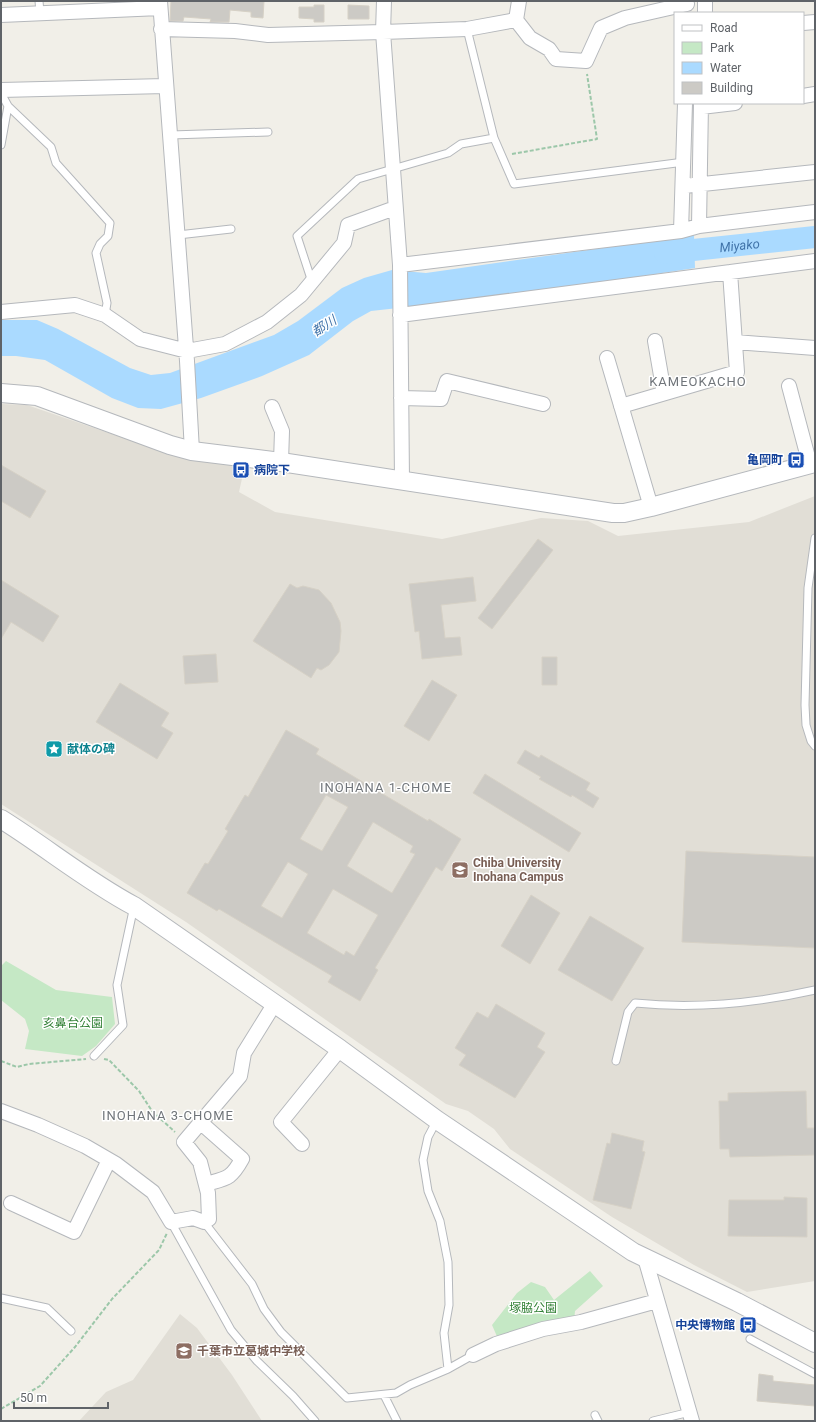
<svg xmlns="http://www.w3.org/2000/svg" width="816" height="1422" viewBox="0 0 816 1422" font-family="Roboto,'Noto Sans JP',sans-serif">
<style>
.education{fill:#e1ded6}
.green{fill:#c5e8c5}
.water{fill:#aadaff}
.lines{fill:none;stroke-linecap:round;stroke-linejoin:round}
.river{stroke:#aadaff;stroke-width:22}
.building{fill:#cccac5;stroke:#d6d1c6;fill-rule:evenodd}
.service-casing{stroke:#b5b8bc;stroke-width:9}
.minor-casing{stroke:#b5b8bc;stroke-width:16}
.tertiary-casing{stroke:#b5b8bc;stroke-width:20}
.path{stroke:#9cc7a9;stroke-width:2;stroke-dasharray:4 2;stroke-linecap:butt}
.service{stroke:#fff;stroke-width:7}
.minor{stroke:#fff;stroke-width:14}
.tertiary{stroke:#fff;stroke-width:18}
.labels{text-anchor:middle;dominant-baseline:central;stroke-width:3;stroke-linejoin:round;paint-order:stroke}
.transit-label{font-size:12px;font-weight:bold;fill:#164399;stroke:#fff;text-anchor:end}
.culture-label{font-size:12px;font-weight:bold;fill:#0d838f;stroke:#fff;text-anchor:start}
.education-label{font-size:12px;font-weight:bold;fill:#785e54;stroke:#fff;text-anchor:start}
.park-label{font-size:12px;fill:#348238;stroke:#fff}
.water-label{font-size:13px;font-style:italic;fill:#4174aa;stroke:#fff}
.neighbourhood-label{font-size:13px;letter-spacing:1px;fill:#70757a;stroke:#fff}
</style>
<rect width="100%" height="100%" fill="#f1efe8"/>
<path class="education" d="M1 404 27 405 173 455 245 465 239 492 275 512 442 539 541 518 588 521 618 536 749 522 815 496V1281L747 1292 694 1265 612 1217 510 1149 494 1129 468 1111 446 1104 186 922 1 804Z
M180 1314 197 1328 232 1375 262 1421H79L106 1392 133 1380Z"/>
<path class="green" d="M6 961 56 990 112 997 115 1024 96 1046 82 1056 25 1049 29 1031 25 1019 1 1000V966Z
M590 1271 603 1286 575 1311 574 1321 499 1341 492 1325 517 1293 531 1282 545 1287 554 1300Z"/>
<path class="water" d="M694 235 695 268 526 294 371 311 353 321 309 355 262 376 201 398 161 409 138 408 112 398 45 360 16 356H1V320H37L58 329 130 368 151 375 170 373 274 335 298 321 342 288 364 278 392 270 426 273Z"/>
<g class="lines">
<path class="river" id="s1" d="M665 253 815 237"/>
</g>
<path class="building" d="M171 1H264L263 18 251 17V12L230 10 229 22H210L211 19 184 17 183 21H170Z
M314 5H324V22H314V19L299 18V7H314Z
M348 5 369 6V19H348Z
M1 465 46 491 30 518 1 501Z
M538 539 553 550 492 629 478 618Z
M473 577 476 601 441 605 445 638 460 637 462 655 422 659 419 631 415 632 409 584Z
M1 580 59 616 43 642 11 622 1 639Z
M290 584 297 588 303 586 319 590 331 603 340 622 341 631 339 652 329 665 321 670 317 668 311 678 253 641Z
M216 654 218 682 185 684 183 656Z
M542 657H557V685H542Z
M432 680 457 695 429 741 404 726Z
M120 683 169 713 161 726 173 733 157 759 96 722Z
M286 730 319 749 316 754 428 821 429 819 461 839 442 871 436 867 375 968 378 970 360 1001 328 982 332 976 219 909 217 911 187 893 205 863 208 864 228 831 225 829 245 795 248 797ZM326 795 348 807 322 851 300 839ZM373 822 413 846 410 852 415 854 392 893 347 866ZM288 862 308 874 282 918 261 906ZM333 889 378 915 354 956 346 951 344 955 307 933Z
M525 750 539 758 541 755 590 783 586 790 599 798 593 808 572 795 571 797 539 779 541 777 517 763Z
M485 774 581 833 569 852 473 793Z
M686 851 815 857V948L682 942Z
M531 895 560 913 530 964 501 946Z
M590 916 644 948 612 1001 558 970Z
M496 1004 545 1033 537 1047 545 1052 515 1098 459 1065 466 1055 455 1048 477 1012 488 1018Z
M806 1091 807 1128H815V1155L730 1157 729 1149H720L719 1101H728V1093Z
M612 1133 644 1141 642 1151 645 1152 631 1209 593 1200 607 1143 610 1144Z
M784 1197 807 1198V1237L728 1236 729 1200H784Z
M759 1374 773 1376V1381L815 1385V1406L757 1401Z"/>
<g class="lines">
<g class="service-casing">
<path id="service" d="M39 1 40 13
M467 29 494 138 514 184 684 162
M1 93 8 106 51 147 56 163 110 223 108 236 100 244 96 253 107 303 105 315
M171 135 268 132
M1 145 8 106
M178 235 231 229
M312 282 297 236 358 179 448 153 461 144 494 138
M815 538 808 588 805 705 806 725 811 741 815 746
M94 1056 123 1025 117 985 134 906
M616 1061 628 1012 635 1003C695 1009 757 1003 815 990
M437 1120 428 1137 423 1160 428 1191 440 1221 448 1262 449 1305 444 1333 448 1369
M171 1222 231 1330 257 1361 293 1396 315 1421
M204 1222 252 1284 264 1309 281 1332 347 1398 396 1393 410 1385 448 1369 473 1355
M1 1298 47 1308 71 1331
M750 1339 815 1374
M384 1395 397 1421
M595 1415 598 1421
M653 1421 690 1412"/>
</g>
<g class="minor-casing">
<path id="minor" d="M160 1 187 361 192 451
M384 1 383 32 400 265 402 481
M519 1 516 20 530 38 549 49 556 59 586 61 601 28 625 18 687 4
M705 13V1
M1 15 160 8
M803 23 815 22
M161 29 235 31 268 35 383 32 467 29 516 20
M1 90 165 86
M803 96 815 94
M701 107 735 103
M684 186 815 172
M699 226 701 103
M681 231 685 103
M400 265 681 231 699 226 815 212
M1 312 75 305 105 315 140 339 187 351 225 344 267 322 301 295 344 243 348 225 395 208
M400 315 815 261
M655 341 664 393
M735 342 815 348
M607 358 651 507
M789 386 810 465
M401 398 441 399 447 381 543 404
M621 406 737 372 730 272
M272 407 282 431 281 462
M1 1111 38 1125 85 1146 116 1164 153 1192 171 1222 193 1218 204 1222 209 1219 208 1193 200 1162 184 1142 240 1076 244 1053 275 1003
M200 1122 242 1159C231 1179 227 1178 206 1184
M302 1144 281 1122 340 1049
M11 1203 74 1232 109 1160
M645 1258 692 1421
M473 1355 496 1344 543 1329 581 1322 657 1301"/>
</g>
<g class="tertiary-casing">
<path id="tertiary" d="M1 393 37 396 170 445 192 451 281 462 613 513H624L651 507 815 463
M1 819C46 847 87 881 134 906L340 1049 437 1120 633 1252 737 1302 815 1343"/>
</g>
<path class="path" d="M512 154 597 139 587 74
M104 1059 109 1060 139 1091 152 1111 175 1132
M1 1061 17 1067 29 1064 86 1059
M1 1409 40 1386 75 1347 112 1299 159 1250 167 1233"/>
<use href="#service" class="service"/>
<use href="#minor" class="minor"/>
<use href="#tertiary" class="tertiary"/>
</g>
<defs>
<g id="bus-square" transform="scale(0.9)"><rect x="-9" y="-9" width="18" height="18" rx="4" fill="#1a4fb4" stroke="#fff"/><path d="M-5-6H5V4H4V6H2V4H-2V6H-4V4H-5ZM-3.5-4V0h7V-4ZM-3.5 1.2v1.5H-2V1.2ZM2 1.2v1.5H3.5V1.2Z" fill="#fff"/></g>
<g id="sight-square" transform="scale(0.9)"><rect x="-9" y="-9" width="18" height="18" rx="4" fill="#0f9aa8" stroke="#fff"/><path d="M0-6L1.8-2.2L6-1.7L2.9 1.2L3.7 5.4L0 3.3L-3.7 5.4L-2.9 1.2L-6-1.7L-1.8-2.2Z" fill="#fff"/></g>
<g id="university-square" transform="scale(0.9)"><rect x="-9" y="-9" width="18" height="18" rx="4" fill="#8d6e63" stroke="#fff"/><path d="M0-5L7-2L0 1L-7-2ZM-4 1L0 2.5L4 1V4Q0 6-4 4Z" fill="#fff"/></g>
<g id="school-square" transform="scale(0.9)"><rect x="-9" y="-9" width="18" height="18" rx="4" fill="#8d6e63" stroke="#fff"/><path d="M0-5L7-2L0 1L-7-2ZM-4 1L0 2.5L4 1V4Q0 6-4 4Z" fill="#fff"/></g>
</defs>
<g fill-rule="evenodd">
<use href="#bus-square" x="796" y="460"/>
<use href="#bus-square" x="241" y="470"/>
<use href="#sight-square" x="54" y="749"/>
<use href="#university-square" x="460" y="870"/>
<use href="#bus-square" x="748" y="1325"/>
<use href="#school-square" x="184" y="1351"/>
</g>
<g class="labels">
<g class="transit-label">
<text x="783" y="460">亀岡町</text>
<text x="254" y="470" text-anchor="start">病院下</text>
<text x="735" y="1325">中央博物館</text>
</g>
<g class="culture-label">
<text x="67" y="749">献体の碑</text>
</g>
<g class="education-label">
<text x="473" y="863">Chiba University<tspan x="473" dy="14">Inohana Campus</tspan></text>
<text x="197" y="1351">千葉市立葛城中学校</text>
</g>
<g class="park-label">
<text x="73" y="1023">亥鼻台公園</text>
<text x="533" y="1308">塚脇公園</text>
</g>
<g class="water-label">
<text stroke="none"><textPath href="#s1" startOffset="75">Miyako</textPath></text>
<text transform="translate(324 326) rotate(-33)">都川</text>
</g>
<g class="neighbourhood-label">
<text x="698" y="381">KAMEOKACHO</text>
<text x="386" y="787">INOHANA 1-CHOME</text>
<text x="168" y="1115">INOHANA 3-CHOME</text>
</g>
</g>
<rect width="816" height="1422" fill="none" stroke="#5f6368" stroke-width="4"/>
<rect x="674" y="12" width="130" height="92" fill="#ffffff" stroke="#bfc1c3"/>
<rect x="682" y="25" width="20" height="6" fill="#ffffff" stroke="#bfc1c3"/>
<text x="710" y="32" font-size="12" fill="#5f6368">Road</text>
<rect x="682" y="42" width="20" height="12" fill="#c5e8c5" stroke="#bfc1c3"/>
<text x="710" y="52" font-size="12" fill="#5f6368">Park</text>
<rect x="682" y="62" width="20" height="12" fill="#aadaff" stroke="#bfc1c3"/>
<text x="710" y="72" font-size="12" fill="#5f6368">Water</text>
<rect x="682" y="82" width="20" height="12" fill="#cccac5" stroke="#bfc1c3"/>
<text x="710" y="92" font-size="12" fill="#5f6368">Building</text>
<path d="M14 1402v6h94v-6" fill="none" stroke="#5f6368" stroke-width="2"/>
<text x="20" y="1402" font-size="12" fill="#5f6368" stroke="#ffffff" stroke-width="3" paint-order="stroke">50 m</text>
</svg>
